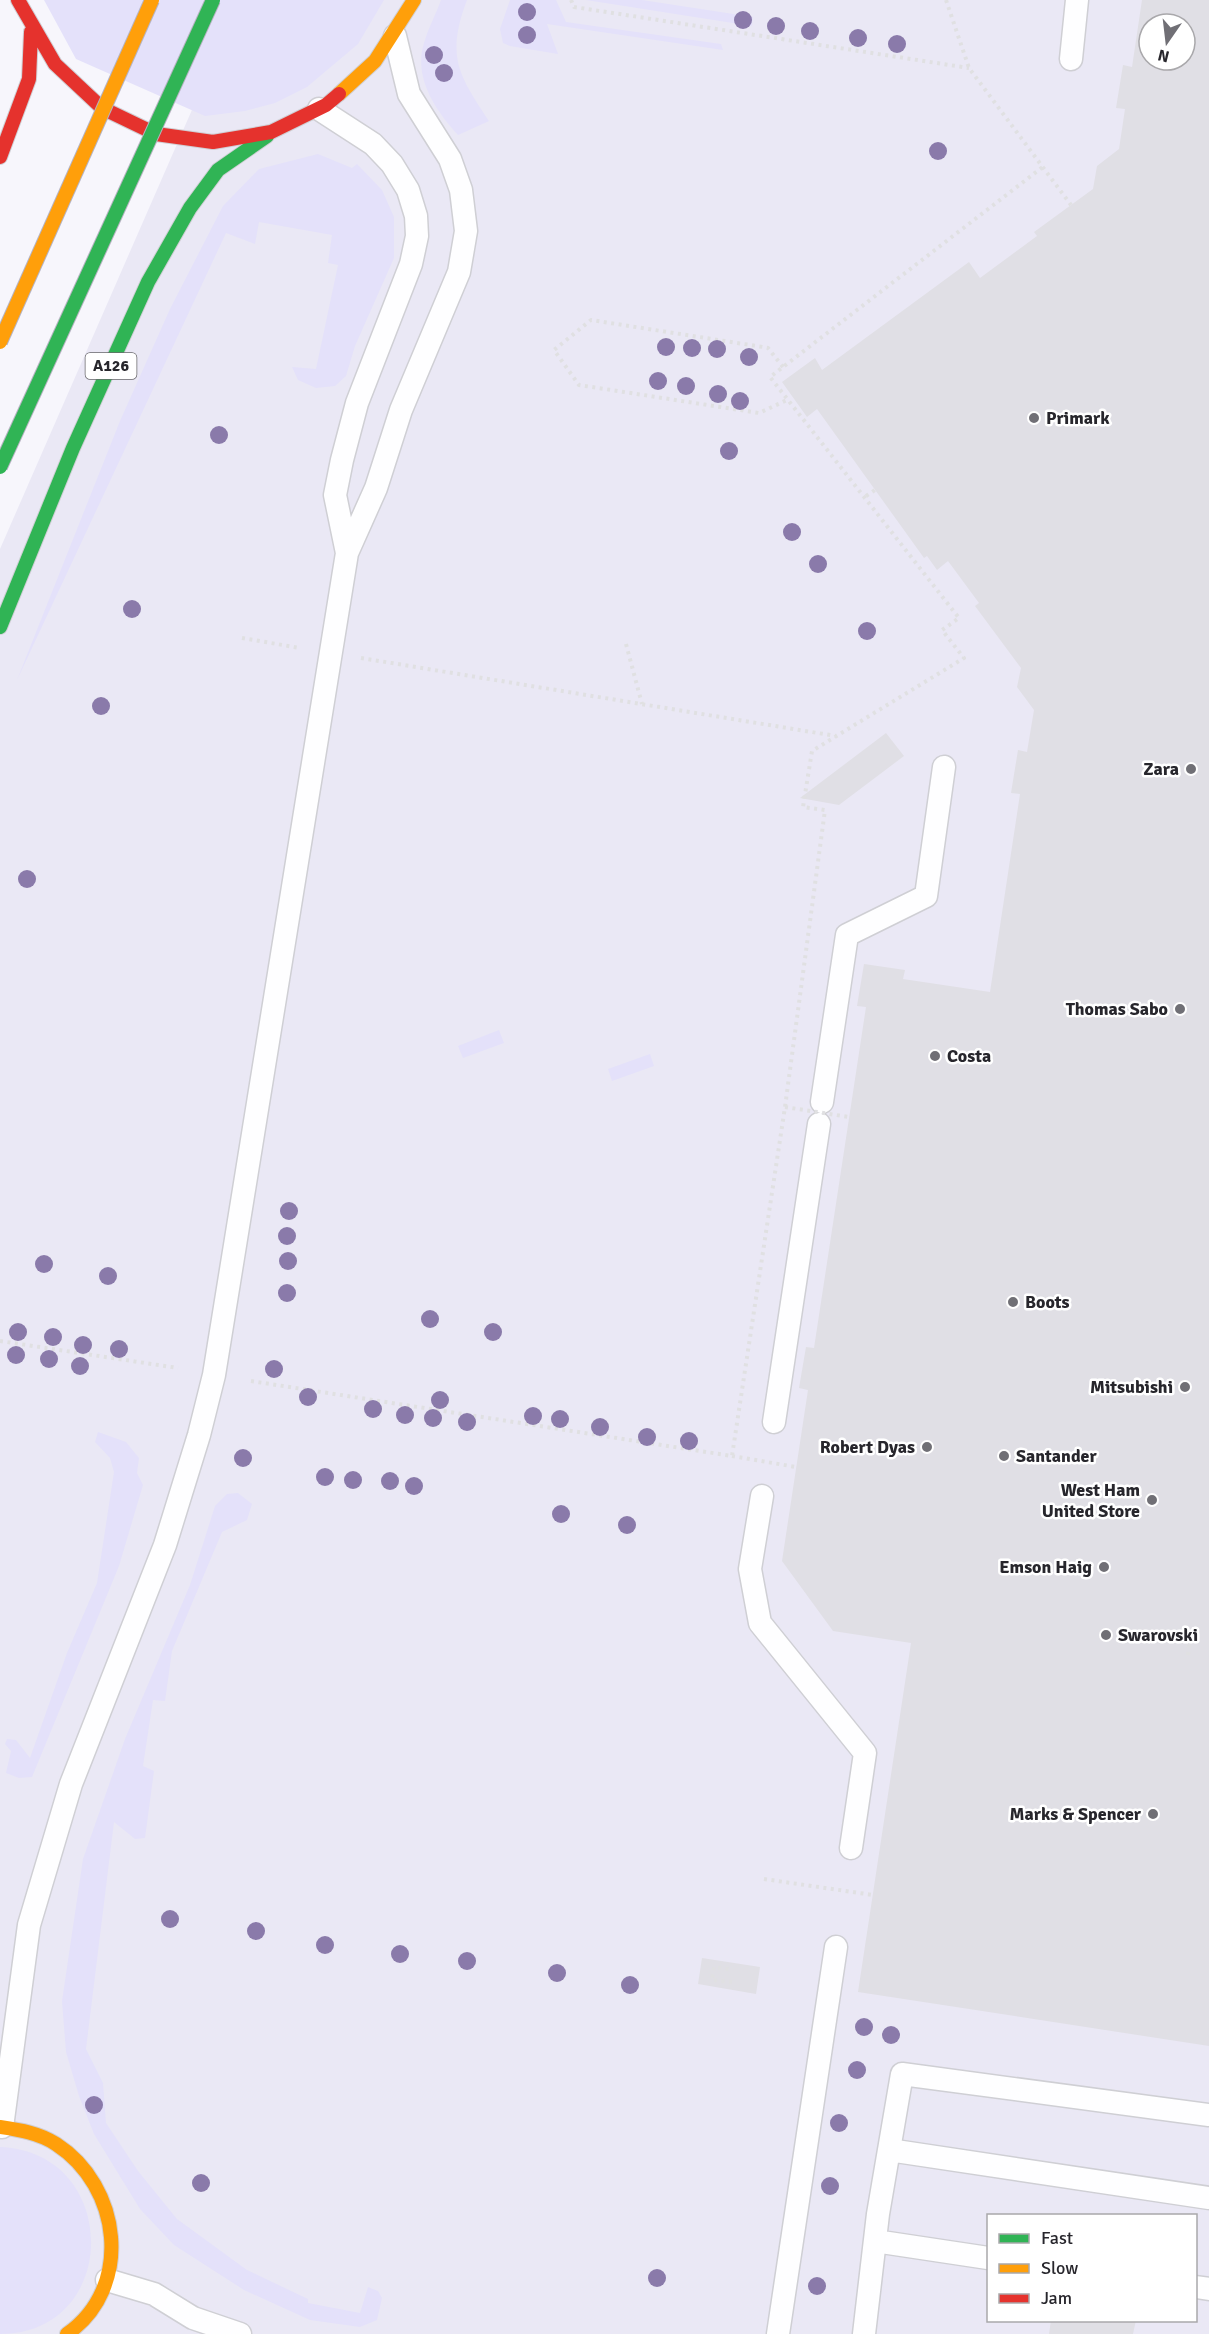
<svg xmlns="http://www.w3.org/2000/svg" width="1209" height="2334" viewBox="0 0 1209 2334" font-family="Signika,sans-serif">
<style>
.built{fill:#eae8f5;fill-rule:evenodd}
.green{fill:#e4e1fa}
.building{fill:#e0dfe5;fill-rule:evenodd}
.lines{fill:none;stroke-linecap:round;stroke-linejoin:round}
.lane-casing{stroke:#cfcfd4;stroke-width:25}
.fast-casing{stroke:#cfcfd4;stroke-width:16}
.slow-casing{stroke:#cfcfd4;stroke-width:16}
.jam-casing{stroke:#cfcfd4;stroke-width:16}
.path{stroke:#e0e0e2;stroke-width:4;stroke-dasharray:3 4.5;stroke-linecap:butt}
.lane{stroke:#fefeff;stroke-width:22}
.fast{stroke:#30b455;stroke-width:14}
.slow{stroke:#ff9f0a;stroke-width:14}
.jam{stroke:#e5322d;stroke-width:14}
.fast-bridge-casing{stroke:#b6b3c1;stroke-width:16;stroke-linecap:butt}
.slow-bridge-casing{stroke:#b6b3c1;stroke-width:16;stroke-linecap:butt}
.path-bridge{stroke:#e0e0e2;stroke-width:4;stroke-dasharray:3 4.5;stroke-linecap:butt}
.fast-bridge{stroke:#30b455;stroke-width:14}
.slow-bridge{stroke:#ff9f0a;stroke-width:14}
.tree{fill:#8a7aaa}
.poi-dot{fill:#706f75;stroke:#fff;stroke-width:2}
.labels{text-anchor:middle;dominant-baseline:central;stroke-width:5;stroke-linejoin:round;paint-order:stroke}
.shield{fill:#fff;stroke:#68676b;stroke-width:1.5}
.shield-label{font-size:16px;font-weight:bold;fill:#27262c}
.poi-label{font-size:18px;font-weight:bold;fill:#27262c;stroke:#fff;text-anchor:end}
</style>
<rect width="100%" height="100%" fill="#f7f6fc"/>
<path class="built" d="M240 0H1209V2334H0V549ZM1149 24H1185V60H1149ZM988 2216H1196V2320H988Z"/>
<path class="green" d="M44 0H384L358 44 307 87 275 103 245 111 205 116 76 59Z
M441 0H467C446 56 458 74 489 121L458 135C436 111 413 78 424 43 428 29 436 14 441 0Z
M510 0H556L566 22 721 44 723 50 547 24 558 54 510 46 503 43 500 29Z
M586 0H642L753 17 752 26Z
M318 154 352 168 357 164 382 190 394 217V258L355 346 346 376 335 386 316 388 298 380 292 367 316 369 338 265 328 263 332 235 259 222 255 244 226 233 17 680 120 421 170 309 223 206 259 169Z
M499 1030 504 1043 463 1058 458 1046Z
M650 1054 654 1066 612 1081 608 1069Z
M98 1432 126 1442 139 1458 137 1473 143 1485 119 1566 32 1777 19 1778 6 1773 11 1751 5 1744 7 1739 16 1740 30 1758 67 1653 97 1583 114 1472 110 1458 95 1442Z
M238 1493 252 1504 247 1520 222 1532 172 1651 165 1701 153 1700 143 1766 154 1771 145 1838 135 1839 114 1822 86 2049 103 2083 106 2123 138 2171 177 2219 247 2270 308 2299V2303L360 2313 368 2287 378 2291 382 2298 377 2320 360 2327 310 2320 244 2290 174 2245 140 2209 94 2134 79 2096 66 2052 62 2001 83 1859 125 1739 190 1585 215 1506 227 1494Z
M0 2147C122 2152 121 2334 0 2334Z"/>
<path class="building" d="M1142 0H1209V2046L858 1992 911 1643 833 1631 782 1561 808 1390 799 1388 806 1347 814 1348 866 1007 857 1006 864 964 905 970 903 979 990 992 1020 794 1011 793 1018 750 1027 752 1034 710 1017 687 1021 668 975 606 979 603 948 561 937 570 927 556 924 558 817 409 807 417 782 382 815 358 822 370 969 262 980 278 1037 236 1034 232 1093 189 1097 166 1119 149 1125 109 1116 108 1123 65 1132 67ZM1149 24H1185V60H1149Z
M886 733 904 756 839 805 800 798Z
M702 1958 760 1967 756 1994 698 1984Z
M1051 2320H1136L1133 2334H1049Z"/>
<g class="lines">
<g class="lane-casing">
<path id="lane" d="M1071 59 1077 0
M319 109 373 144 392 164 408 190 416 216 417 236 411 264 357 403 342 460 335 495 347 553
M822 1102 847 935 926 896 944 767
M774 1422 819 1124
M762 1496 750 1569 760 1623 865 1753 851 1848
M2 2127 29 1925 71 1784 165 1545 199 1435 214 1375 347 553 376 488 401 410 459 272 466 231 461 190 450 159 409 94 395 36
M889 2150 1209 2198
M875 2241 988 2258
M107 2280 154 2294 193 2318 240 2334
M1196 2287 1209 2289
M778 2334 836 1947
M864 2334 878 2214 902 2074 1209 2115"/>
</g>
<g class="fast-casing">
<path id="fast" d="M0 627 73 448 148 282 190 208 218 170 267 136"/>
</g>
<g class="slow-casing">
<path id="slow" d="M339 94 375 61 414 0
M0 2127C20 2130 39 2133 56 2144 121 2186 134 2287 67 2334"/>
</g>
<g class="jam-casing">
<path id="jam" d="M18 0 55 64 102 108 156 134 213 142 271 132 326 105 339 94
M0 157 29 79 31 32"/>
</g>
<path class="path" d="M571 0 574 7 969 68
M946 0 969 68 1071 205
M783 367 768 348 763 347 591 320 554 350 579 385 759 413 787 400
M866 496 875 490
M242 638 300 648
M626 644 642 704
M361 658 836 736
M0 1341 178 1368
M251 1381 732 1456 785 1107 825 810 803 807 812 751 964 658 942 630 959 618 770 377 1044 166
M732 1456 796 1467
M1188 1655 1190 1637
M732 1982 712 1980 714 1967 733 1970"/>
<use href="#lane" class="lane"/>
<use href="#fast" class="fast"/>
<use href="#slow" class="slow"/>
<use href="#jam" class="jam"/>
<g class="fast-bridge-casing">
<path id="fast-bridge" d="M0 467 213 0"/>
</g>
<g class="slow-bridge-casing">
<path id="slow-bridge" d="M0 342 152 0"/>
</g>
<path class="path-bridge" d="M785 1107 849 1117
M764 1879 873 1895"/>
<use href="#fast-bridge" class="fast-bridge"/>
<use href="#slow-bridge" class="slow-bridge"/>
</g>
<g class="tree">
<circle cx="527" cy="12" r="9"/>
<circle cx="743" cy="20" r="9"/>
<circle cx="776" cy="26" r="9"/>
<circle cx="810" cy="31" r="9"/>
<circle cx="527" cy="35" r="9"/>
<circle cx="858" cy="38" r="9"/>
<circle cx="897" cy="44" r="9"/>
<circle cx="434" cy="55" r="9"/>
<circle cx="444" cy="73" r="9"/>
<circle cx="938" cy="151" r="9"/>
<circle cx="666" cy="347" r="9"/>
<circle cx="692" cy="348" r="9"/>
<circle cx="717" cy="349" r="9"/>
<circle cx="749" cy="357" r="9"/>
<circle cx="658" cy="381" r="9"/>
<circle cx="686" cy="386" r="9"/>
<circle cx="718" cy="394" r="9"/>
<circle cx="740" cy="401" r="9"/>
<circle cx="219" cy="435" r="9"/>
<circle cx="729" cy="451" r="9"/>
<circle cx="792" cy="532" r="9"/>
<circle cx="818" cy="564" r="9"/>
<circle cx="132" cy="609" r="9"/>
<circle cx="867" cy="631" r="9"/>
<circle cx="101" cy="706" r="9"/>
<circle cx="27" cy="879" r="9"/>
<circle cx="289" cy="1211" r="9"/>
<circle cx="287" cy="1236" r="9"/>
<circle cx="288" cy="1261" r="9"/>
<circle cx="44" cy="1264" r="9"/>
<circle cx="108" cy="1276" r="9"/>
<circle cx="287" cy="1293" r="9"/>
<circle cx="430" cy="1319" r="9"/>
<circle cx="18" cy="1332" r="9"/>
<circle cx="493" cy="1332" r="9"/>
<circle cx="53" cy="1337" r="9"/>
<circle cx="83" cy="1345" r="9"/>
<circle cx="119" cy="1349" r="9"/>
<circle cx="16" cy="1355" r="9"/>
<circle cx="49" cy="1359" r="9"/>
<circle cx="80" cy="1366" r="9"/>
<circle cx="274" cy="1369" r="9"/>
<circle cx="308" cy="1397" r="9"/>
<circle cx="440" cy="1400" r="9"/>
<circle cx="373" cy="1409" r="9"/>
<circle cx="405" cy="1415" r="9"/>
<circle cx="533" cy="1416" r="9"/>
<circle cx="433" cy="1418" r="9"/>
<circle cx="560" cy="1419" r="9"/>
<circle cx="467" cy="1422" r="9"/>
<circle cx="600" cy="1427" r="9"/>
<circle cx="647" cy="1437" r="9"/>
<circle cx="689" cy="1441" r="9"/>
<circle cx="243" cy="1458" r="9"/>
<circle cx="325" cy="1477" r="9"/>
<circle cx="353" cy="1480" r="9"/>
<circle cx="390" cy="1481" r="9"/>
<circle cx="414" cy="1486" r="9"/>
<circle cx="561" cy="1514" r="9"/>
<circle cx="627" cy="1525" r="9"/>
<circle cx="170" cy="1919" r="9"/>
<circle cx="256" cy="1931" r="9"/>
<circle cx="325" cy="1945" r="9"/>
<circle cx="400" cy="1954" r="9"/>
<circle cx="467" cy="1961" r="9"/>
<circle cx="557" cy="1973" r="9"/>
<circle cx="630" cy="1985" r="9"/>
<circle cx="864" cy="2027" r="9"/>
<circle cx="891" cy="2035" r="9"/>
<circle cx="857" cy="2070" r="9"/>
<circle cx="94" cy="2105" r="9"/>
<circle cx="839" cy="2123" r="9"/>
<circle cx="201" cy="2183" r="9"/>
<circle cx="830" cy="2186" r="9"/>
<circle cx="657" cy="2278" r="9"/>
<circle cx="817" cy="2286" r="9"/>
</g>
<g class="poi-dot">
<circle cx="1034" cy="418" r="6"/>
<circle cx="1191" cy="769" r="6"/>
<circle cx="1180" cy="1009" r="6"/>
<circle cx="935" cy="1056" r="6"/>
<circle cx="1013" cy="1302" r="6"/>
<circle cx="1185" cy="1387" r="6"/>
<circle cx="927" cy="1447" r="6"/>
<circle cx="1004" cy="1456" r="6"/>
<circle cx="1152" cy="1500" r="6"/>
<circle cx="1104" cy="1567" r="6"/>
<circle cx="1106" cy="1635" r="6"/>
<circle cx="1153" cy="1814" r="6"/>
</g>
<g class="labels">
<rect class="shield" x="85.5" y="353" width="51" height="26" rx="4.5"/>
<g class="shield-label">
<text x="111" y="366">A126</text>
</g>
<g class="poi-label">
<text x="1046" y="418" text-anchor="start">Primark</text>
<text x="1179" y="769">Zara</text>
<text x="1168" y="1009">Thomas Sabo</text>
<text x="947" y="1056" text-anchor="start">Costa</text>
<text x="1025" y="1302" text-anchor="start">Boots</text>
<text x="1173" y="1387">Mitsubishi</text>
<text x="915" y="1447">Robert Dyas</text>
<text x="1016" y="1456" text-anchor="start">Santander</text>
<text x="1140" y="1490">West Ham<tspan x="1140" dy="21">United Store</tspan></text>
<text x="1092" y="1567">Emson Haig</text>
<text x="1118" y="1635" text-anchor="start">Swarovski</text>
<text x="1141" y="1814">Marks &amp; Spencer</text>
</g>
</g>
<rect x="987" y="2214" width="210" height="108" fill="#ffffff" stroke="#a9a8ab" stroke-width="1.5"/>
<rect x="999" y="2234" width="30" height="9" fill="#30b455" stroke="#a9a8ab" stroke-width="1.5"/>
<text x="1041" y="2244" font-size="18" fill="#27262c">Fast</text>
<rect x="999" y="2264" width="30" height="9" fill="#ff9f0a" stroke="#a9a8ab" stroke-width="1.5"/>
<text x="1041" y="2274" font-size="18" fill="#27262c">Slow</text>
<rect x="999" y="2294" width="30" height="9" fill="#e5322d" stroke="#a9a8ab" stroke-width="1.5"/>
<text x="1041" y="2304" font-size="18" fill="#27262c">Jam</text>
<g transform="translate(1167 42) rotate(194)"><circle r="28" fill="#ffffff" stroke="#a9a8ab" stroke-width="1.5"/>
<path d="M0-4.5L10 22L0 15L-10 22Z" fill="#706f75"/>
<text y="-9" font-size="16" font-weight="bold" text-anchor="middle" fill="#27262c">N</text>
</g>
</svg>
